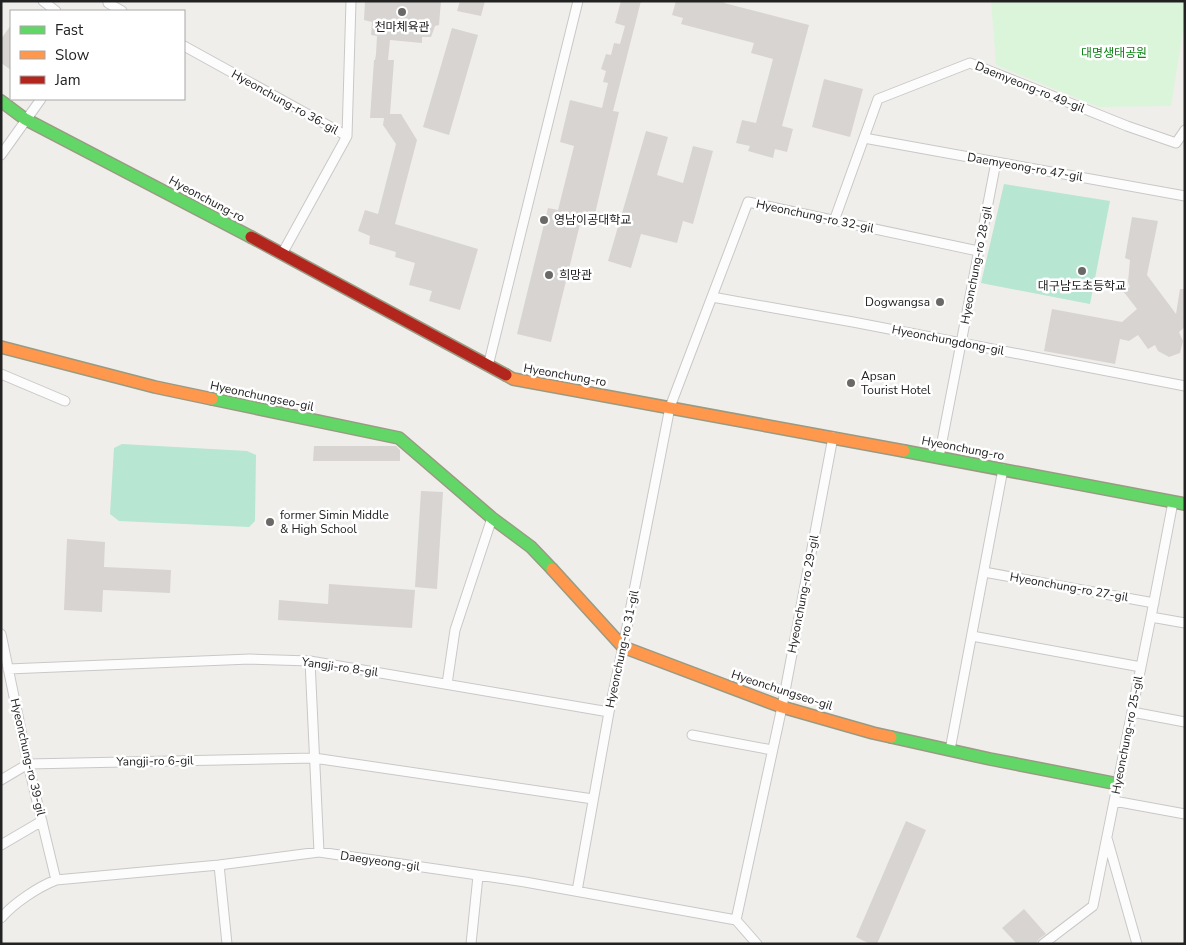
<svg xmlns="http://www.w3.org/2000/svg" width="1186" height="945" viewBox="0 0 1186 945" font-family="'Nunito Sans','Noto Sans KR',sans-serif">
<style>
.park{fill:#daf5da}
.pitch{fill:#b7e6d2}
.building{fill:#d7d4d2}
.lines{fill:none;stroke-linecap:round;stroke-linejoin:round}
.street-casing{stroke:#c9c8c7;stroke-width:11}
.fast-casing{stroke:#999a82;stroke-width:14}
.slow-casing{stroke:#999a82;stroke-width:14}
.jam-casing{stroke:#999a82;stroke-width:14}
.street{stroke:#fdfcfc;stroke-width:9}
.fast{stroke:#63d668;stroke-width:11}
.slow{stroke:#ff974d;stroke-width:11}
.jam{stroke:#b3261e;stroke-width:11}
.poi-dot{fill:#6a6968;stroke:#fff;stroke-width:2}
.labels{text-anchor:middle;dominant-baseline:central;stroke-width:5;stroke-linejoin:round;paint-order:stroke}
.poi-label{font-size:12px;fill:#222;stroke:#fff;text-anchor:start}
.park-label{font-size:12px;fill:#0c8416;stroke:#fff}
.street-label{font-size:12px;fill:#222;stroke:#fff}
</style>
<rect width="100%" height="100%" fill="#f0eeeb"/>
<path class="park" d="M991 1H1185V18L1171 106 1099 107 996 65Z"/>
<path class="pitch" d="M1004 184 1110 201 1090 304 981 283Z
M122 444 247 451 256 455 255 521 249 527 119 521 110 514 114 448Z"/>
<path class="building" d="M365 1H441L439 25 435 26 431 37H422V43L390 40 388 60H394L390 114H401L417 140 395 224 478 249 460 310 429 301 432 291 409 285 415 263 395 257 396 252 369 244 370 236 358 231 365 210 378 214 396 144 383 125 384 118H370L374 60H375L376 54 377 36 371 35 372 22 364 20Z
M460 1H485L481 16 457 11Z
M621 1H641L613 111 619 112 594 218 582 216 551 342 517 334 548 208 558 210 574 146 560 142 570 100 602 108 608 83 603 82 606 71 601 69 606 54 611 55 614 43 620 44 625 26 615 23Z
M676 1H725L724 3 809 25 782 126 793 129 787 152 775 149 773 158 748 151 750 146 736 143 742 120 756 123 773 59 751 53 754 43 681 24 683 18 672 15Z
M11 25V70L1 63V39Z
M452 28 478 35 449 135 423 127Z
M824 79 863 89 850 137 812 127Z
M646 131 668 137 657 175 683 183 693 146 713 151 693 224 683 221 677 243 641 234 631 268 608 261Z
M1132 217 1158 221 1147 275 1176 314 1180 289H1185V327L1179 332 1183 341 1180 353 1169 357 1158 351 1155 345 1148 349 1138 335 1129 341 1120 339 1115 364 1044 351 1052 309 1122 322 1137 309 1123 291 1130 287 1128 282 1130 260 1125 258Z
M314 446H396L400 450V461H313Z
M421 491 443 492 437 589 415 587Z
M67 539 105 542 104 567 171 570 170 593 103 590 102 612 64 610Z
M329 584 415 590 412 628 278 620 279 600 328 604Z
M906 821 926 830 877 944H870L856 937Z
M1024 909 1046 934 1039 939 1036 944H1017L1002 928Z"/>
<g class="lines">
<g class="street-casing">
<path id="street" d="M43 1 56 11
M108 3 122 11
M184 46 347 136
M864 138 1185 196
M1 155 41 99
M834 221 878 99 970 63 1127 126 1176 143 1185 130
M282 254 347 136 351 1
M712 297 853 322 1185 386
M488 366 578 1
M1 374 65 401
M939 457 996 162
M984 572 1154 603
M1151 617 1185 623
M1 634 28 764 56 880
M972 636 1141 667
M310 661 319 852
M8 669 250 659 310 661 609 712
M447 684 455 630 492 518
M1132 712 1185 722
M692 735 772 750
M950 750 1003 469
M1 780 28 764 314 758 593 799
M1114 801 1185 814
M1107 838 1137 944
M1 845 42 821
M219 865 227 944
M577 891 609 712 623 647 670 407 748 202 978 251
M1 918C14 903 38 887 56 880L219 865 319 852 525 882 736 920 757 944
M736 920 782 707 833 437
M471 944 478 876
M1043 944 1093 906 1151 617 1173 502"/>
</g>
<g class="fast-casing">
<path id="fast" d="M1 101 25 119 251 237
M212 399 399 438 492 518 531 547 552 569
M904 451 1185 504
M891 737 990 759 1118 784"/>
</g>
<g class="slow-casing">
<path id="slow" d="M1 347 155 387 212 399
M506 375 513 379 904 451
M552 569 623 647 782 707 873 733 891 737"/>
</g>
<g class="jam-casing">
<path id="jam" d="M251 237 506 375"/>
</g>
<use href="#street" class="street"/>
<use href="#fast" class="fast"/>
<use href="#slow" class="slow"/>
<use href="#jam" class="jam"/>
</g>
<g class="poi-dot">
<circle cx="402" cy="12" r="5"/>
<circle cx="544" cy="220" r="5"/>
<circle cx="1082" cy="271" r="5"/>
<circle cx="549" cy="275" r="5"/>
<circle cx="940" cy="302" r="5"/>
<circle cx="851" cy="383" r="5"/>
<circle cx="270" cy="522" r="5"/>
</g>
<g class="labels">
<g class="poi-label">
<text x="402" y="27" text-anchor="middle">천마체육관</text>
<text x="554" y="220">영남이공대학교</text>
<text x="559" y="275">희망관</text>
<text x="1082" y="286" text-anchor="middle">대구남도초등학교</text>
<text x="930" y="302" text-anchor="end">Dogwangsa</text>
<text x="861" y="376">Apsan<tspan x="861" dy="14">Tourist Hotel</tspan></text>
<text x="280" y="515">former Simin Middle<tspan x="280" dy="14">&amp; High School</tspan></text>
</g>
<g class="park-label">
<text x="1114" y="53">대명생태공원</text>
</g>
<g class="street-label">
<text transform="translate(1030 87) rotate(22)">Daemyeong-ro 49-gil</text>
<text transform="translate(285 102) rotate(29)">Hyeonchung-ro 36-gil</text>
<text transform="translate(1025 167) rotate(10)">Daemyeong-ro 47-gil</text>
<text transform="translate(207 199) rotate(28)">Hyeonchung-ro</text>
<text transform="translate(815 216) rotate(12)">Hyeonchung-ro 32-gil</text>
<text transform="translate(976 265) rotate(-79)">Hyeonchung-ro 28-gil</text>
<text transform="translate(948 340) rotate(11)">Hyeonchungdong-gil</text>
<text transform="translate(565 375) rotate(10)">Hyeonchung-ro</text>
<text transform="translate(262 396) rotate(12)">Hyeonchungseo-gil</text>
<text transform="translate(963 448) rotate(11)">Hyeonchung-ro</text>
<text transform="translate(1069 587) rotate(10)">Hyeonchung-ro 27-gil</text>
<text transform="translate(803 594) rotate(-79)">Hyeonchung-ro 29-gil</text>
<text transform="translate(622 649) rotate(-78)">Hyeonchung-ro 31-gil</text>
<text transform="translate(340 667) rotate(8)">Yangji-ro 8-gil</text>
<text transform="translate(782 690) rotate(18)">Hyeonchungseo-gil</text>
<text transform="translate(1127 735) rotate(-79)">Hyeonchung-ro 25-gil</text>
<text transform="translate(28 757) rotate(77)">Hyeonchung-ro 39-gil</text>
<text transform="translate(155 761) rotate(-1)">Yangji-ro 6-gil</text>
<text transform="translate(380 861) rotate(8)">Daegyeong-gil</text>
</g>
</g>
<rect width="1186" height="945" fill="none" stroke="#222222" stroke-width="5"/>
<rect x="10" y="10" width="175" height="90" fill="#ffffff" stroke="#a7a7a7"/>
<rect x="20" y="26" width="25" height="8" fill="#63d668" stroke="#a7a7a7"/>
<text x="55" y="35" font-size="15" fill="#222222">Fast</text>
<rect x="20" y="51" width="25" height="8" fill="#ff974d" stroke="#a7a7a7"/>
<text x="55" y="60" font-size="15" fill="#222222">Slow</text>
<rect x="20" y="76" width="25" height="8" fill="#b3261e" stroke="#a7a7a7"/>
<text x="55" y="85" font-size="15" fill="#222222">Jam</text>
</svg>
